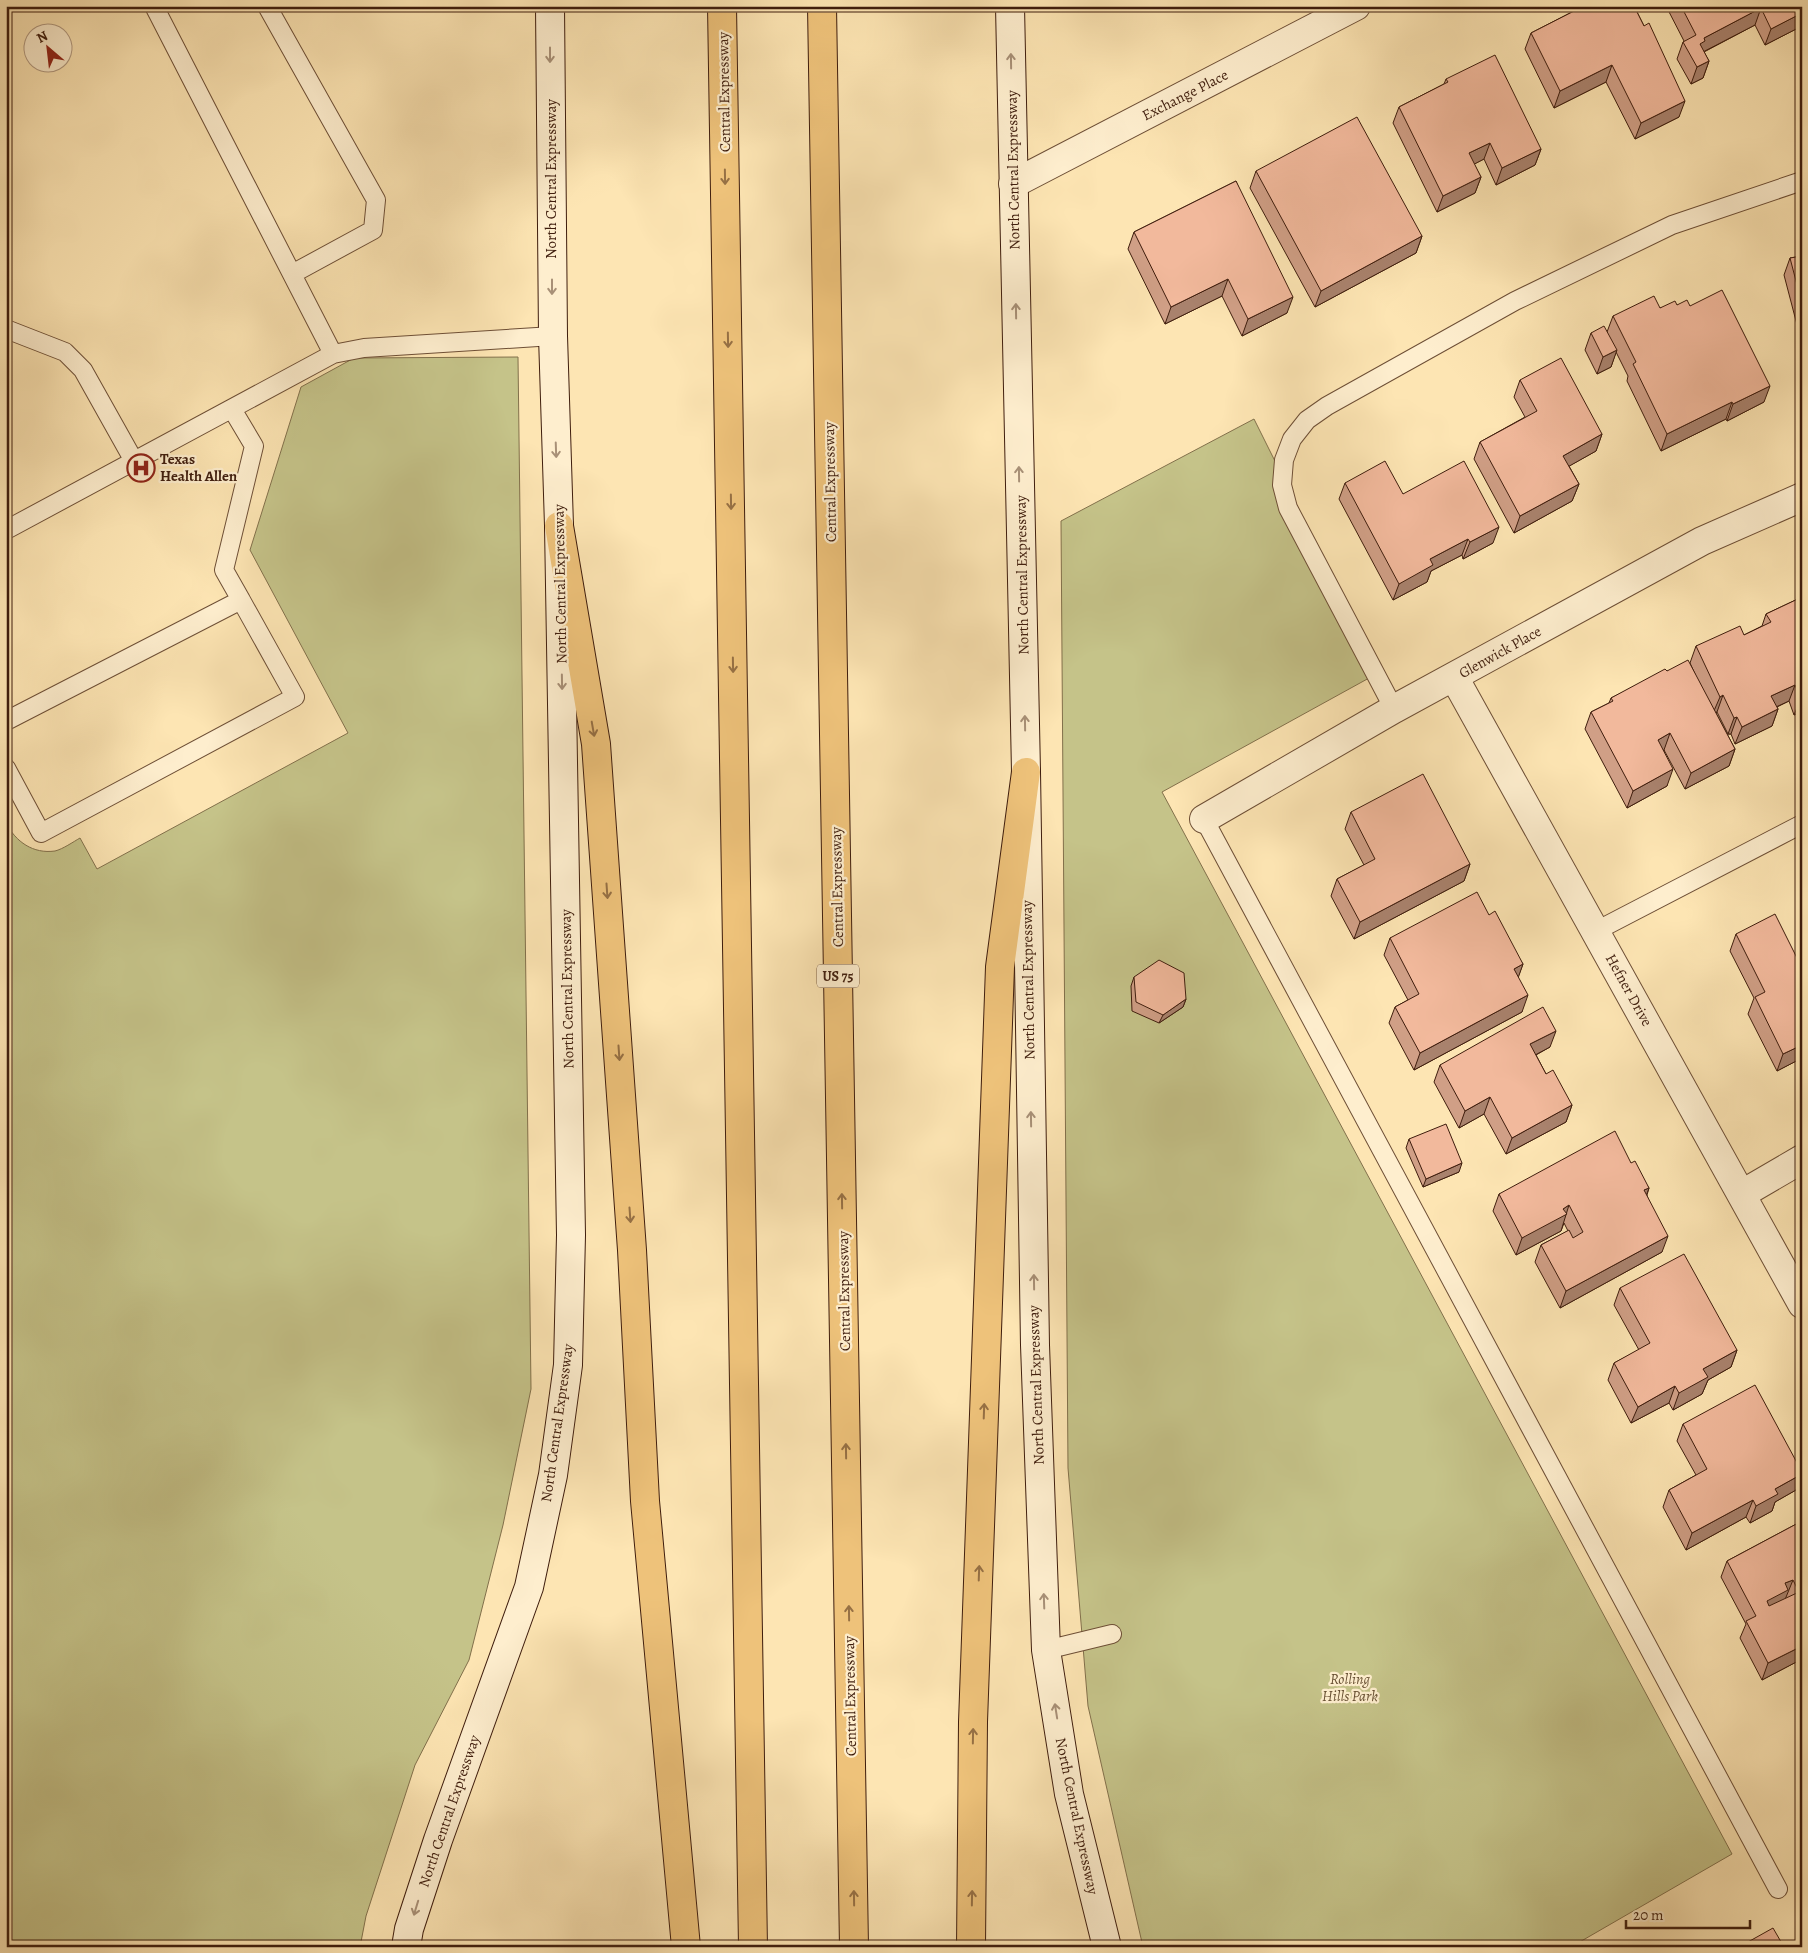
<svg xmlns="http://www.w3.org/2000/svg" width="1808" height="1953" viewBox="0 0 1808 1953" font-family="Alegreya,serif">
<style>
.green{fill:#c5c389;stroke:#82704b}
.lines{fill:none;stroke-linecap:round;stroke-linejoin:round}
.lane-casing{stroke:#6e4f36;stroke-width:20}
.street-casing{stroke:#6e4f36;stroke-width:30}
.secondary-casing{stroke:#3f1d0d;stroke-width:30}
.highway-casing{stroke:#3f1d0d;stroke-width:30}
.lane{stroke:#feeece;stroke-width:18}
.street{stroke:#feeece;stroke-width:28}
.secondary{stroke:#feeece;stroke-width:28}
.highway{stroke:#eec27a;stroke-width:28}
.wall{fill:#d09f86;stroke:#3f1d0d}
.shaded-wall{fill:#a9826d;stroke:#3f1d0d}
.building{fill:#f2b99c;stroke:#3f1d0d;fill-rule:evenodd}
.oneway{stroke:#a89077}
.oneway2{stroke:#967044}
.labels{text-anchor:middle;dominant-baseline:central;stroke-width:4.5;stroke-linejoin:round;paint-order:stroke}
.shield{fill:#feeece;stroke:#785c47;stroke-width:1}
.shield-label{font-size:14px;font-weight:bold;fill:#3f1d0d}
.street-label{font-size:15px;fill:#3f1d0d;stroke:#feeece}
.poi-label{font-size:15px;font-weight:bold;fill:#3f1d0d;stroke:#feeece;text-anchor:start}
.park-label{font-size:15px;font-style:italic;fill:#674f32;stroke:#feeece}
</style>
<rect width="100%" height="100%" fill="#fde5b3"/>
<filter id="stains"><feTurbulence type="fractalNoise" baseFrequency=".004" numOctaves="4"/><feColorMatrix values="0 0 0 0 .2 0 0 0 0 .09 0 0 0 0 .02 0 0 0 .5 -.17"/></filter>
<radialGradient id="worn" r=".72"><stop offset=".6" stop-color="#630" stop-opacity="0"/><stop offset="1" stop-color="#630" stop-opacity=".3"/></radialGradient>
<path class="green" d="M518 357 531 1389 503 1525 469 1660 415 1765 366 1916 360 1947H6V823C16 842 33 854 55 851 63 849 73 842 80 838L97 869 348 733 250 550 301 387 354 358Z
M1254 419 1380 672 1162 792 1732 1854 1571 1947H1143L1088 1706 1068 1468 1061 521Z"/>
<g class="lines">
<g class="lane-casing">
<path id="lane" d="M154 6 333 354
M267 6 376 200 373 230 292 274
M6 329 65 352 83 370 134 461
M6 530 333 354 364 348 553 336
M1394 709 1288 508 1282 485 1284 460 1292 439 1307 420 1327 406 1515 301 1672 225 1802 181
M6 721 241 600 224 570 254 446 232 409
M6 768 41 833 295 697 241 600
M1204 819 1778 1889
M1596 931 1802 824
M1046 1650 1112 1634"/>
</g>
<g class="street-casing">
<path id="street" d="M1013 184 1356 6
M1454 677 1802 1304
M1204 819 1394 709 1702 541 1802 497
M1742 1194 1802 1159"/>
</g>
<g class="secondary-casing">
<path id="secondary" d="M1010 6 1026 772 1035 1345 1046 1650 1069 1794 1107 1947
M406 1947 409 1929 438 1840 529 1587 553 1475 568 1365 571 1235 559 526 553 336 550 6"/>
</g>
<g class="highway-casing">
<path id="highway" d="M722 6 753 1947
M822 6 854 1947
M559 526 596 744 632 1250 645 1501 686 1947
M971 1947 973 1722 1000 967 1026 772"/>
</g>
<use href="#lane" class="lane"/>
<use href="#street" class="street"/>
<use href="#secondary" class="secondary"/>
<use href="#highway" class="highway"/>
</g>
<path class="wall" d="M1573 6H1634L1644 26 1679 117 1635 139 1606 82 1554 108 1525 49 1531 33 1570 13Z
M1666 6H1802V26L1765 45 1755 25 1704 52 1709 61 1703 78 1691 84 1677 59 1683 42 1684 41Z
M1446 79 1541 149 1535 165 1496 185 1484 159 1474 164 1481 177 1475 193 1437 212 1393 123 1399 107 1444 84Z
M1256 171 1422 236 1416 253 1315 307 1250 188Z
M1236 181 1287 313 1242 336 1222 296 1165 324 1128 249 1134 232Z
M1802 256V344L1784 275 1790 258Z
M1677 305 1690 306 1764 402 1727 421 1726 419 1661 451 1627 381 1628 376 1616 352 1611 367 1597 374 1585 350 1591 333 1607 332 1613 316Z
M1520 380 1602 434 1596 451 1569 466 1579 484 1572 501 1514 533 1474 459 1480 442 1525 417 1514 397Z
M1345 483 1403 494 1493 543 1463 559 1462 555 1431 571 1427 582 1393 600 1339 499Z
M1802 597V711L1794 715 1789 701 1777 707 1778 709 1772 726 1735 744 1731 734H1728L1717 712 1716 713 1735 749 1729 766 1685 789 1664 750 1667 786 1627 808 1585 729 1591 712 1609 703 1611 698 1667 671 1695 674 1690 663 1696 646 1744 635 1762 626 1766 614Z
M1351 812 1470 864 1464 881 1354 939 1331 896 1337 879 1364 865 1345 829Z
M1489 915 1523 964 1518 977 1522 1012 1414 1070 1389 1023 1395 1007 1408 1000 1384 955 1390 938Z
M1736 934 1800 964H1802V1058L1777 1071 1748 1014 1754 998 1730 951Z
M1134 977 1186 999 1183 1007 1159 1023 1132 1011 1131 986Z
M1550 1047 1536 1055 1546 1074 1572 1105 1566 1122 1506 1154 1484 1114 1459 1128 1434 1082 1440 1065Z
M1409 1139 1459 1172 1423 1187 1406 1148Z
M1631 1163 1649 1188 1647 1195 1662 1252 1560 1308 1535 1262 1541 1245 1568 1231 1564 1223 1561 1231 1516 1255 1493 1211 1499 1194Z
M1620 1288 1737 1350 1731 1367 1708 1380 1702 1394 1673 1410 1669 1403 1631 1423 1608 1380 1614 1363 1639 1350 1614 1305Z
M1683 1424 1802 1472V1475L1796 1490 1775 1502 1772 1511 1750 1523 1746 1517 1686 1550 1663 1507 1669 1490 1696 1475 1677 1441Z
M1802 1521V1659L1762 1680 1740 1638 1746 1624 1721 1577 1727 1561Z"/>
<path class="shaded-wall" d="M1761 8 1755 25 1701 53 1700 44 1704 38Z
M1802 13V26L1765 45 1771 29Z
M1709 61 1703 78 1691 84 1697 67Z
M1612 65 1606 82 1554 108 1560 91Z
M1685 101 1679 117 1635 139 1641 123Z
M1490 143 1484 159 1463 170 1469 153Z
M1541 149 1535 165 1496 185 1502 168Z
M1481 177 1475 193 1437 212 1443 196Z
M1422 236 1416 253 1315 307 1321 291Z
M1228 279 1222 296 1165 324 1171 307Z
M1293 297 1287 313 1242 336 1248 319Z
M1617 350 1611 367 1597 374 1603 357Z
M1770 386 1764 402 1727 421 1733 404Z
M1732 402 1726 419 1661 451 1667 434Z
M1602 434 1596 451 1557 473 1563 456Z
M1579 484 1572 501 1514 533 1520 516Z
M1499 527 1493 543 1463 559 1470 542Z
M1468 539 1462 555 1431 571 1427 582 1393 600 1399 584 1430 559Z
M1795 685 1789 701 1765 712 1771 696Z
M1723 695 1717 712 1713 713 1720 697Z
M1802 697V711L1794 715 1801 698Z
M1778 709 1772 726 1735 744 1742 727Z
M1737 717 1731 734H1728L1734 718Z
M1670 733 1664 750 1651 756 1658 740Z
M1735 749 1729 766 1685 789 1691 773Z
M1673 769 1667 786 1627 808 1633 791Z
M1470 864 1464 881 1354 939 1360 922Z
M1523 964 1517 981 1514 969Z
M1528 995 1522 1012 1414 1070 1420 1053Z
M1186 999 1183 1007 1159 1023 1163 1015Z
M1556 1031 1550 1047 1524 1061 1530 1044Z
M1802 1045V1058L1777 1071 1783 1054Z
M1490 1097 1484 1114 1459 1128 1465 1111Z
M1572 1105 1566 1122 1506 1154 1512 1138Z
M1462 1163 1459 1172 1423 1187 1426 1179Z
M1649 1188 1643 1204 1644 1190Z
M1569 1205 1561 1231 1516 1255 1522 1238 1563 1209Z
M1668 1236 1662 1252 1560 1308 1566 1291Z
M1737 1350 1731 1367 1708 1380 1702 1394 1673 1410 1679 1393 1703 1369Z
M1675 1386 1669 1403 1631 1423 1638 1407Z
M1802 1474 1796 1490 1775 1502 1772 1511 1750 1523 1756 1506 1775 1489Z
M1753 1500 1746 1517 1686 1550 1692 1533Z
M1793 1580 1782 1607 1760 1618 1767 1601 1785 1583Z
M1802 1646V1659L1762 1680 1768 1663Z"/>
<path class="building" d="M1577 6H1634L1644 26 1649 23 1685 101 1641 123 1612 65 1560 91 1531 33 1578 9Z
M1681 6H1802V13L1771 29 1761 8 1704 38 1705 41 1700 44 1709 61 1697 67 1683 42 1696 35Z
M1495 55 1541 149 1502 168 1490 143 1469 153 1481 177 1443 196 1399 107 1448 82 1446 79Z
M1357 117 1422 236 1321 291 1256 171Z
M1236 181 1293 297 1248 319 1228 279 1171 307 1134 232Z
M1802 256V304L1790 258Z
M1722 290 1770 386 1733 404 1732 402 1667 434 1633 364 1636 362 1613 316 1654 296 1660 308 1675 301 1677 305 1687 300 1690 306Z
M1604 326 1617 350 1603 357 1591 333Z
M1561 358 1602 434 1563 456 1579 484 1520 516 1480 442 1537 411 1520 380Z
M1385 461 1403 494 1464 461 1499 527 1470 542 1468 539 1430 559 1433 565 1399 584 1345 483Z
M1802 597V697L1801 698 1795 685 1771 696 1778 709 1742 727 1737 717 1734 718 1723 695 1720 697 1696 646 1740 626 1744 635 1771 622 1766 614Z
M1688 660 1735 749 1691 773 1670 733 1658 740 1673 769 1633 791 1591 712 1613 701 1611 698 1665 669 1667 671Z
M1423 774 1470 864 1360 922 1337 879 1375 859 1351 812Z
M1477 892 1489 915 1495 911 1523 964 1514 969 1528 995 1420 1053 1395 1007 1419 994 1390 938Z
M1775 914 1800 964H1802V1045L1783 1054 1755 997 1765 992 1736 934Z
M1159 960 1184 973 1186 999 1163 1015 1136 1002 1134 977Z
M1543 1007 1556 1031 1530 1044 1546 1074 1553 1070 1572 1105 1512 1138 1490 1097 1465 1111 1440 1065Z
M1446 1124 1462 1163 1426 1179 1409 1139Z
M1615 1131 1631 1163 1635 1161 1649 1188 1644 1190 1668 1236 1566 1291 1541 1245 1569 1230 1573 1238 1583 1232 1569 1205 1563 1209 1567 1214 1522 1238 1499 1194Z
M1684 1254 1737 1350 1703 1369 1708 1377 1679 1393 1675 1386 1638 1407 1614 1363 1650 1343 1620 1288Z
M1755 1385 1802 1472V1474L1775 1489 1778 1494 1756 1506 1753 1500 1692 1533 1669 1490 1707 1469 1683 1424Z
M1802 1521V1646L1768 1663 1746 1621 1756 1616 1727 1561ZM1793 1580 1799 1592 1769 1606 1767 1601 1788 1590 1785 1583Z
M1773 1928 1784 1947H1739Z"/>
<defs><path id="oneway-shaft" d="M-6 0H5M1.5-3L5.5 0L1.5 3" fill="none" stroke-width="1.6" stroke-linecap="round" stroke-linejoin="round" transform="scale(1.25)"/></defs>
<g class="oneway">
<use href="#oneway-shaft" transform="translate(550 55) rotate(90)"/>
<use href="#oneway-shaft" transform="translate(1011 61) rotate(-91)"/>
<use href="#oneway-shaft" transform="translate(552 287) rotate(90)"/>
<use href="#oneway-shaft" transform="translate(1016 311) rotate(-91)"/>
<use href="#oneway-shaft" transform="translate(556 450) rotate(88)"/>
<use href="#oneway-shaft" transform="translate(1019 474) rotate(-91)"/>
<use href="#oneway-shaft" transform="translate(562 682) rotate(89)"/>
<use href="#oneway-shaft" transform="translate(1025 723) rotate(-91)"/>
<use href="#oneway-shaft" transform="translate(1031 1119) rotate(-91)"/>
<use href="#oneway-shaft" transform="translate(1034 1282) rotate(-91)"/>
<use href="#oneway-shaft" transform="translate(1044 1601) rotate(-92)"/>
<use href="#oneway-shaft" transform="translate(1056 1711) rotate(-99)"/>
<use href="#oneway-shaft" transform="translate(416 1908) rotate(107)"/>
</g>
<g class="oneway2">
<use href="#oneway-shaft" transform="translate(725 177) rotate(89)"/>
<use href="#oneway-shaft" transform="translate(728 340) rotate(89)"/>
<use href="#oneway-shaft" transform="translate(731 502) rotate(89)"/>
<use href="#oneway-shaft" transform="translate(733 665) rotate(89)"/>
<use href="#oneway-shaft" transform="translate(593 729) rotate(80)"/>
<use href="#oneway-shaft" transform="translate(607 891) rotate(86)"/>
<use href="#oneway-shaft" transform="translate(619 1053) rotate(86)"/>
<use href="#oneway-shaft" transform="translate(842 1201) rotate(-91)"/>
<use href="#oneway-shaft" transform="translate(630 1215) rotate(86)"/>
<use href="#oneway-shaft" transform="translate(984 1411) rotate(-88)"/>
<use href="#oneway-shaft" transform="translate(846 1451) rotate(-91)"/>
<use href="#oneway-shaft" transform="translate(979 1573) rotate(-88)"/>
<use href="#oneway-shaft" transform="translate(849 1613) rotate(-91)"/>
<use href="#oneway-shaft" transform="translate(973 1736) rotate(-89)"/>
<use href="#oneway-shaft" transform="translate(854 1898) rotate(-91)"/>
<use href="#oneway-shaft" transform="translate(972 1898) rotate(-89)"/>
</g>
<defs>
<g id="hospital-ring" transform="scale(1.4375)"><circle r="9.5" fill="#feeece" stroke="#8f2418" stroke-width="1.5"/><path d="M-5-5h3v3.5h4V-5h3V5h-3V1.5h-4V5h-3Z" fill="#8f2418"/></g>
</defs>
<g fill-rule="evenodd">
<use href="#hospital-ring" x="141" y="468"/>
</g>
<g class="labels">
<rect class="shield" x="817" y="964.5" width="42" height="23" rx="4"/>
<g class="shield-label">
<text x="838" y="976">US 75</text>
</g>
<g class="street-label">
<text transform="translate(724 92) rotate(-91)">Central Expressway</text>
<text transform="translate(1185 95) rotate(-27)">Exchange Place</text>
<text transform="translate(1013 170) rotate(-91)">North Central Expressway</text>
<text transform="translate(551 179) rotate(-90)">North Central Expressway</text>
<text transform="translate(830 482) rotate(-91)">Central Expressway</text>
<text transform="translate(1022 575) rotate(-91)">North Central Expressway</text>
<text transform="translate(560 584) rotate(-91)">North Central Expressway</text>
<text transform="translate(1500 652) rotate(-29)">Glenwick Place</text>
<text transform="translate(837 887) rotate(-91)">Central Expressway</text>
<text transform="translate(1028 980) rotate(-91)">North Central Expressway</text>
<text transform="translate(567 989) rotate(-91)">North Central Expressway</text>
<text transform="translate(1629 990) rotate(61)">Hefner Drive</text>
<text transform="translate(844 1291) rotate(-91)">Central Expressway</text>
<text transform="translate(1036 1385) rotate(-92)">North Central Expressway</text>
<text transform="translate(557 1423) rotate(-82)">North Central Expressway</text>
<text transform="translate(850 1696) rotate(-91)">Central Expressway</text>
<text transform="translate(449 1811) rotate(-71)">North Central Expressway</text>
<text transform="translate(1077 1816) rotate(78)">North Central Expressway</text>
</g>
<g class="poi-label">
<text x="160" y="459">Texas<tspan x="160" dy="17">Health Allen</tspan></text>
</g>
<g class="park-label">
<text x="1350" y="1679">Rolling<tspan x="1350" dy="17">Hills Park</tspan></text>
</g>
</g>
<rect width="1808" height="1953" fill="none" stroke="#fde5b3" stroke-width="25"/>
<rect x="8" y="8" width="1793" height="1938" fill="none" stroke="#3f1d0d" stroke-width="2.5"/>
<rect x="12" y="12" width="1783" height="1928" fill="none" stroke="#3f1d0d"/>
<g transform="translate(48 48) rotate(332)"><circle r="24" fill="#feeece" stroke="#b29a81"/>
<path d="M0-4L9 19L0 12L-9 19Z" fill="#8f2418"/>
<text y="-8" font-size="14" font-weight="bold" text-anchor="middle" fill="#3f1d0d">N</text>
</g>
<path d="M1626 1920v8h124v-8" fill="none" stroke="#3f1d0d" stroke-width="2.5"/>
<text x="1633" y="1920" font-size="15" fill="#3f1d0d" stroke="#feeece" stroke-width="4" paint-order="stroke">20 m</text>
<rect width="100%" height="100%" filter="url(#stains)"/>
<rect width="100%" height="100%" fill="url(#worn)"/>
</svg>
